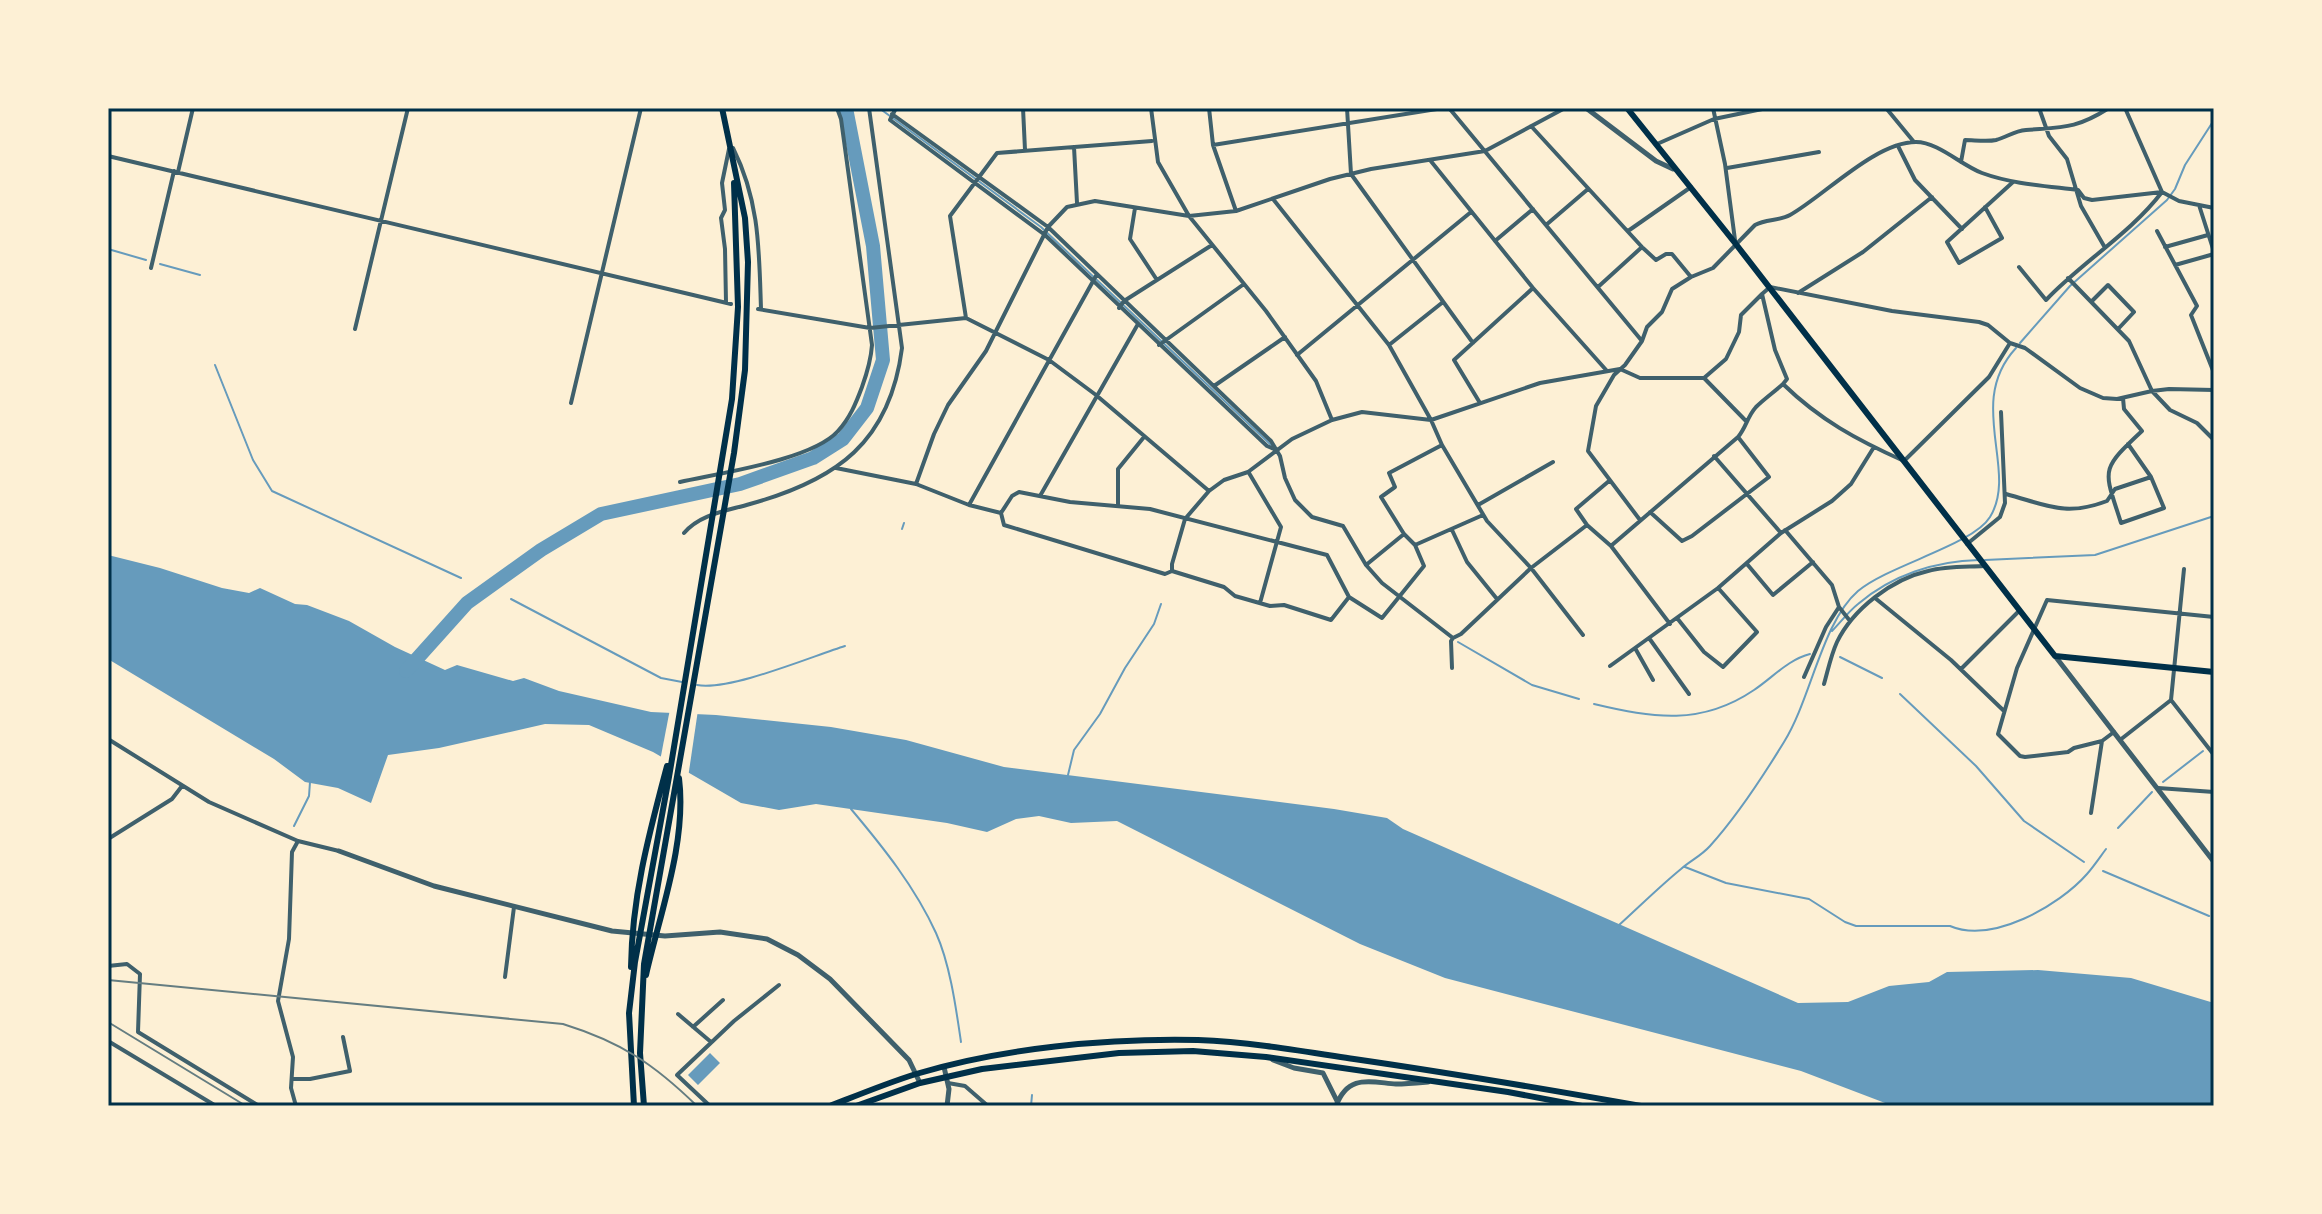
<svg xmlns="http://www.w3.org/2000/svg" width="2322" height="1214" viewBox="0 0 2322 1214" font-family="'PT Sans',sans-serif">
<style>
.water{fill:#669bbc}
.pier{fill:#fdf0d5}
.lines{fill:none;stroke-linecap:round;stroke-linejoin:round}
.stream{stroke:#669bbc;stroke-width:2}
.river{stroke:#669bbc;stroke-width:14}
.minor{stroke:#3f606c;stroke-width:4}
.tertiary{stroke:#3f606c;stroke-width:5}
.primary{stroke:#003049;stroke-width:6}
.trunk{stroke:#003049;stroke-width:6}
.rail{stroke:#657d81;stroke-width:2}
.neatline{fill:none;stroke:#003049;stroke-width:3}
</style>
<rect width="100%" height="100%" fill="#fdf0d5"/>
<path class="water" d="M108 555 160 568 222 588 249 593 260 588 295 604 307 605 349 621 395 647 445 670 457 665 513 681 524 678 559 691 651 712 716 715 831 727 906 740 1004 767 1334 809 1387 818 1403 829 1798 1003 1848 1002 1889 986 1929 982 1947 972 2038 970 2131 978 2214 1003V1106H1893L1801 1071 1445 978 1360 944 1117 821 1071 823 1039 816 1016 819 987 832 947 823 816 804 779 810 741 803 653 752 589 725 545 724 439 748 388 755 371 803 338 788 305 782 274 759 108 659Z
M710 1053 720 1063 698 1085 688 1075Z"/>
<path class="pier" d="M670 709 698 710 688 778 660 761Z"/>
<g class="lines">
<path class="stream" d="M879 108 1041 227 1271 445
M846 110 867 108
M108 249 146 260
M160 264 200 275
M2020 343 2070 286 2167 200 2175 189 2185 165 2214 120
M215 365 253 460 272 491 461 578
M902 529 904 523
M1985 560 2095 555 2214 516
M511 599 661 678 682 682
M1832 631C1840 623 1848 612 1858 604 1892 575 1935 561 1979 560
M1458 642 1532 685 1579 699
M1840 657 1882 678
M697 685C730 691 810 657 845 646
M1900 694 1976 766 2024 821 2084 862
M1594 704C1653 718 1701 726 1754 690 1772 678 1789 659 1810 654
M2213 743 2214 742
M1068 775 1074 750 1100 714 1125 668 1154 624 1161 604
M2163 782 2203 751
M851 809C883 847 915 887 936 933 950 964 956 1008 961 1042
M294 826 309 796 310 782
M2118 828 2152 792
M1685 867 1726 883 1809 899 1845 922 1856 926H1950C1992 944 2059 906 2087 874 2094 866 2100 857 2106 849
M2103 871 2209 916
M1618 926C1639 907 1659 887 1681 869 1690 861 1701 856 1710 846 1738 815 1762 778 1784 742 1811 699 1822 622 1858 591 1889 565 1973 545 1990 517 2019 470 1965 403 2016 348
M1031 1106 1032 1095"/>
<path class="river" d="M406 671 467 603 541 550 601 514 740 484 813 458 843 439 867 408 883 360 873 246 846 108"/>
<path class="minor" d="M896 108 890 120 1045 235 1267 446 1274 449
M1023 108 1025 150
M1151 108 1158 162 1189 216 1266 311 1316 381 1332 420
M1209 108 1213 145 1236 211
M1347 108 1351 174 1473 343
M1449 108 1642 341
M1713 108 1725 164 1735 240
M1886 108 1914 142
M2039 108 2049 136 2067 159 2081 206 2104 246
M892 114 1048 227 1271 441 1280 456 1285 478 1295 500 1312 517 1343 526 1366 565 1382 583 1453 638 1461 634 1531 568 1587 525 1611 546 1670 624
M1531 126 1642 247 1598 287
M1657 144 1714 119 1767 108
M1213 145 1443 108
M1898 146 1915 180 1962 229
M1074 147 1077 203
M733 148C760 202 759 251 761 309
M108 156 731 304
M1430 160 1533 288 1607 371
M1961 162 1965 140C1974 140 1987 142 1996 140 2007 137 2014 131 2026 130 2063 127 2076 129 2109 108
M1727 168 1819 152
M178 172 193 108
M1273 199 1389 345 1431 420 1442 445 1487 521 1531 568 1583 635
M2199 205 2214 252
M1985 207 2002 238 1959 263 1947 242 2013 182
M1135 208 1130 239 1157 280
M1546 225 1588 189
M1628 231 1691 187
M2157 231 2197 306 2191 315 2214 373
M1495 241 1533 209
M2165 247 2208 235
M1643 248 1656 260 1666 254H1672L1691 277
M2175 265 2214 254
M2019 267 2046 300C2082 262 2131 233 2162 192L2125 108
M151 268 174 171
M2068 278 2129 341 2152 391 2170 410 2197 423 2214 440
M1798 293 1863 252 1932 197
M2092 301 2108 285 2134 312 2119 328
M726 302 725 249 721 218 725 210 722 183 729 149
M1119 308 1124 301 1212 245
M758 309 870 328 966 318 1049 360 1096 395 1209 491
M966 318 950 216 997 153 1152 141
M355 329 408 108
M2010 343 1989 377 1904 461C1857 440 1820 420 1783 384L1787 379 1775 350 1762 294 1770 287 1892 311 1979 322 1988 325 2010 343 2025 348 2080 388 2103 398 2117 399 2152 391 2169 389 2214 390
M1159 345 1244 284
M1389 345 1443 302
M1297 355 1471 212
M1704 378 1726 359 1739 332 1741 315 1762 294
M1214 386 1285 337
M2123 398 2124 409 2142 431C2099 471 2104 469 2121 523L2164 508 2151 477 2128 444
M571 403 641 108
M1480 403 1454 360 1533 288
M1714 456 1781 533
M836 468 916 484 969 505 1001 513
M1249 473 1281 527 1260 603
M680 482C720 473 812 460 838 431 850 418 856 403 862 387 867 373 871 360 872 345L841 119 837 108
M916 484 934 434 948 405 986 351 1048 227 1067 207 1095 201 1189 216 1236 211 1330 179 1371 169 1485 151 1565 108
M2006 494C2047 505 2065 517 2107 501L2115 489 2151 477
M1040 496 1138 324
M969 505 1097 274
M1478 505 1553 462
M1118 506V469L1144 437
M1650 512 1682 541 1692 536 1769 477 1738 437
M1640 520 1588 451 1596 406 1614 375 1625 365 1642 341 1647 327 1662 312 1672 289 1691 277 1713 268 1755 225C1766 219 1779 221 1790 215 1824 196 1875 142 1916 142 1938 142 1961 165 1982 173 2012 184 2046 186 2078 190L2084 198 2092 200 2162 192 2179 201 2214 208
M1587 525 1576 509 1609 481
M1452 530 1467 562 1497 599
M1785 530 1832 585 1839 607 1826 627 1804 677
M684 533C700 514 726 511 750 504 837 480 890 442 902 348L869 108
M1967 544 2000 517 2005 503 2001 412
M1415 545 1404 534 1381 497 1395 487 1389 473 1442 445
M1612 545 1738 437C1746 428 1747 417 1756 407 1764 399 1774 392 1783 384
M1747 564 1773 595 1813 562
M1366 565 1404 534
M1172 571V564L1185 519 1209 491 1224 480 1248 472 1292 439 1332 420 1362 412 1431 420 1540 383 1620 369 1640 378H1704L1746 421
M1349 597 1331 620 1284 605 1270 606 1235 596 1224 587 1172 571 1165 574 1004 525 1001 513 1012 496 1019 492 1070 502 1150 509 1327 555 1349 597 1382 618 1424 566 1415 545 1483 515
M1875 598 1951 660 2004 711
M1839 607 1850 621
M1677 618 1704 652 1723 667 1757 632 1719 589
M1649 638 1689 694
M1635 648 1653 680
M1610 666 1718 588 1781 533 1832 501 1851 484 1874 447
M1452 668 1451 641 1453 638
M1961 669 2019 611
M1824 684C1828 670 1831 655 1837 642 1853 609 1892 579 1928 571 1946 566 1965 567 1984 566
M2171 700 2214 755
M108 739 209 802 298 841 339 851
M2120 740 2171 700 2184 569
M2102 741 2074 748 2068 752 2025 757 2020 756 1998 734 2017 668 2047 600 2214 617
M2158 788 2214 792
M2091 813 2102 741 2114 732
M108 839 172 799 182 786
M108 966 127 964 140 974 138 1032 259 1106
M505 977 514 907
M678 1014 711 1042
M693 1027 723 1000
M108 1041 216 1106
M293 1079H310L350 1071 343 1037
M948 1083 965 1086 988 1106
M296 1106 291 1088 293 1057 278 1001 289 939 292 852 298 841
M710 1106 677 1075 734 1021 779 985"/>
<path class="tertiary" d="M1586 108 1656 161 1673 169
M2055 656 2214 862
M339 851 434 886 612 931 665 936 720 932 767 939 798 955 830 979 909 1060 920 1083
M1273 1060 1294 1068 1323 1073 1337 1101
M944 1067 949 1089 947 1106
M1336 1106C1348 1074 1369 1082 1396 1084 1407 1084 1417 1083 1428 1082"/>
<path class="primary" d="M1627 108 1735 243 2055 656 2214 672
M631 967C632 896 649 834 667 766
M646 975C660 913 687 842 679 778
M634 1106 629 1013 635 962 669 777 732 399 738 307 734 183
M644 1106 640 1053 644 964 734 453 745 370 748 262 745 218 722 108"/>
<path class="trunk" d="M830 1106C858 1095 887 1083 916 1074 1002 1048 1107 1038 1198 1040 1250 1042 1302 1051 1354 1059 1450 1073 1545 1089 1641 1106
M856 1106 920 1083 982 1069 1119 1053 1193 1051 1266 1057 1508 1092 1582 1106"/>
<path class="rail" d="M108 980 563 1024C621 1042 654 1064 697 1106
M108 1022 246 1106"/>
</g>
<rect width="2322" height="1214" fill="none" stroke="#fdf0d5" stroke-width="220"/>
<rect x="110" y="110" width="2102" height="994" class="neatline"/>
</svg>
